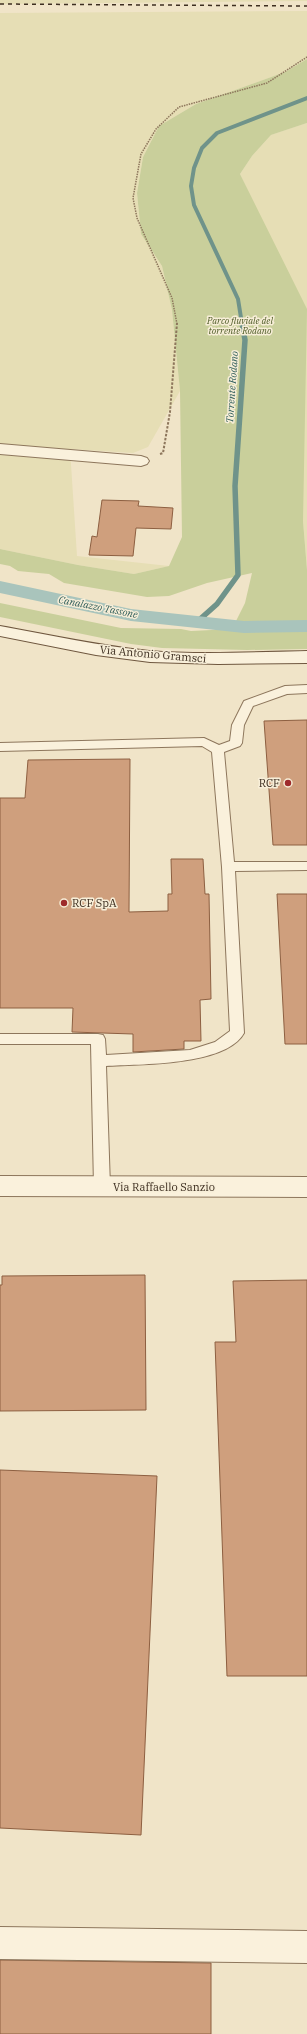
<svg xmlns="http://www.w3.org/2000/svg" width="307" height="2034" viewBox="0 0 307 2034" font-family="'IBM Plex Serif',serif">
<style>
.farmland{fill:#e6deb5}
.green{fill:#c9cf9b}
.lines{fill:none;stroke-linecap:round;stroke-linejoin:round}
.stream-far1{stroke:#6f938a;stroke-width:4}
.stream{stroke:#6f938a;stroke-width:5.5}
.canal{fill:#a9c4bc;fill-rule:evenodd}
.building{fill:#cf9f7d;stroke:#8d5f41}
.lane-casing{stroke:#8d765c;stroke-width:2}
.street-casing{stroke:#8d765c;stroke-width:2}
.secondary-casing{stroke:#6f573f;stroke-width:2}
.path-far1{stroke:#8d765c;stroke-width:1.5;stroke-dasharray:1.5 1;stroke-linecap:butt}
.path{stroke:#8d765c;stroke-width:2;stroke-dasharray:2.5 1.5;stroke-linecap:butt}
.lane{fill:#faf1dc;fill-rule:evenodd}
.street{fill:#faf1dc;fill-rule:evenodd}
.secondary{fill:#faf1dc;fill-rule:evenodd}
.rail{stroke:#3d2e20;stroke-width:1.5;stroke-dasharray:4 4;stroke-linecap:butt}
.poi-dot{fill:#9e2a2b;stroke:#f7eed8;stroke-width:1.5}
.labels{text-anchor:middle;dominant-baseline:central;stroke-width:3;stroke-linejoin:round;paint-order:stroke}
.far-park-label{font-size:9px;font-style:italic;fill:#4d5a26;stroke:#f7eed8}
.far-water-label{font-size:10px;font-style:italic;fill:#2f5d5a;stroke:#f7eed8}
.street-label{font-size:11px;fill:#3d2e20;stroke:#f7eed8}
.poi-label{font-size:11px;fill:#3d2e20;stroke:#f7eed8;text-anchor:end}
</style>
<rect width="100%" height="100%" fill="#f0e4c8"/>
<path class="farmland" d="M0 0H307V1L0 4Z
M307 11V59L285 72 196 104 159 126 143 157 137 193 141 234 162 266 172 310 180 391 148 447 133 453 70 449 77 556 169 566 134 574 78 565 0 549V13Z
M307 123V569L303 521 257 211 240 174 252 156 271 135Z"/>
<path class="green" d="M307 59V123L271 135 252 156 240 174 307 309 303 521 307 570V649L247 650 162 648 131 644 0 617V603L121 628 181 629 191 631 232 629 245 603 252 573 207 583 169 596 147 597 64 583 49 574 18 571 10 566 0 564V549L78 565 134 574 169 566 182 537 180 391 172 310 162 266 141 234 137 193 143 157 159 126 196 104 285 72Z"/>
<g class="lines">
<path class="stream-far1" d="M242 324 238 299 194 205 191 186 194 168 202 148 217 133 307 98"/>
<path class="stream" d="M198 621 217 604 238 575 235 486 245 340 242 323"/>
<path class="canal" d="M0 581 131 609 244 621 307 620V632L244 633 131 621 0 593Z"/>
</g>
<path class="building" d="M102 500 139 501 138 506 173 508 171 529 136 528 133 556 89 555 92 536 97 537Z
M307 720V845H273L264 721Z
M130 759 129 912 168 911V894H172L171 859H203L205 894H209L211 999 200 1000 201 1041H184V1049L133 1052V1034L72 1032 73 1008H0V798H25L28 760Z
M277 894H307V1044H285Z
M145 1275 146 1410 0 1411V1285H2V1276Z
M307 1280V1676H227L215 1342H236L233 1281Z
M0 1470 157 1476 141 1835 0 1828Z
M0 1960 211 1963V2034H0Z"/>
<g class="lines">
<g class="lane-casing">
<path id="lane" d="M307 685V693L287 694 253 706 244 725 242 743 240 746 224 752 234 862H307V870L235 871 244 1033C226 1066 139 1064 106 1066L110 1187 107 1191 102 1193 97 1191 94 1187 91 1044H0V1034H98L103 1035 105 1039 106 1055 190 1050 215 1042 230 1031 222 867 212 752 202 746 0 751V743L204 738 219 745 230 741 232 725 244 701 285 686Z"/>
</g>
<g class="street-casing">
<path id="street" d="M0 444 141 456 147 458 149 461 147 464 141 466 0 454Z
M0 1176 307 1177V1197L0 1196Z
M0 1927 307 1931V1963L0 1959Z"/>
</g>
<g class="secondary-casing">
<path id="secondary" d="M0 626C50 635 99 646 149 651 202 655 255 652 307 651V663L218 664 150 662 96 655 0 636Z"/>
</g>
<path class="path-far1" d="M177 324 172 298 137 218 133 198 141 154 156 129 179 107 267 83 307 57"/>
<path class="path" d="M160 454 163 453 170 412 177 323"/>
<use href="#lane" class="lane"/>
<use href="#street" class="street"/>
<use href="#secondary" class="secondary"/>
<path class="rail" d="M0 4 307 6"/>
</g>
<g class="poi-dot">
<circle cx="288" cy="783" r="4"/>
<circle cx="64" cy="903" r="4"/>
</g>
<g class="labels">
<g class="far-park-label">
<text x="240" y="320">Parco fluviale del<tspan x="240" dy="10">torrente Rodano</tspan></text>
</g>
<g class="far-water-label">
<text transform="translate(232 387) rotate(-86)">Torrente Rodano</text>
<text transform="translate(98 607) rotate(11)">Canalazzo Tassone</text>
</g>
<g class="street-label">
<text transform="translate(153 654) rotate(5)">Via Antonio Gramsci</text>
<text x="164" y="1187">Via Raffaello Sanzio</text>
</g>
<g class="poi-label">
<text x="280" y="783">RCF</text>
<text x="72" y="903" text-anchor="start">RCF SpA</text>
</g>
</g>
</svg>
